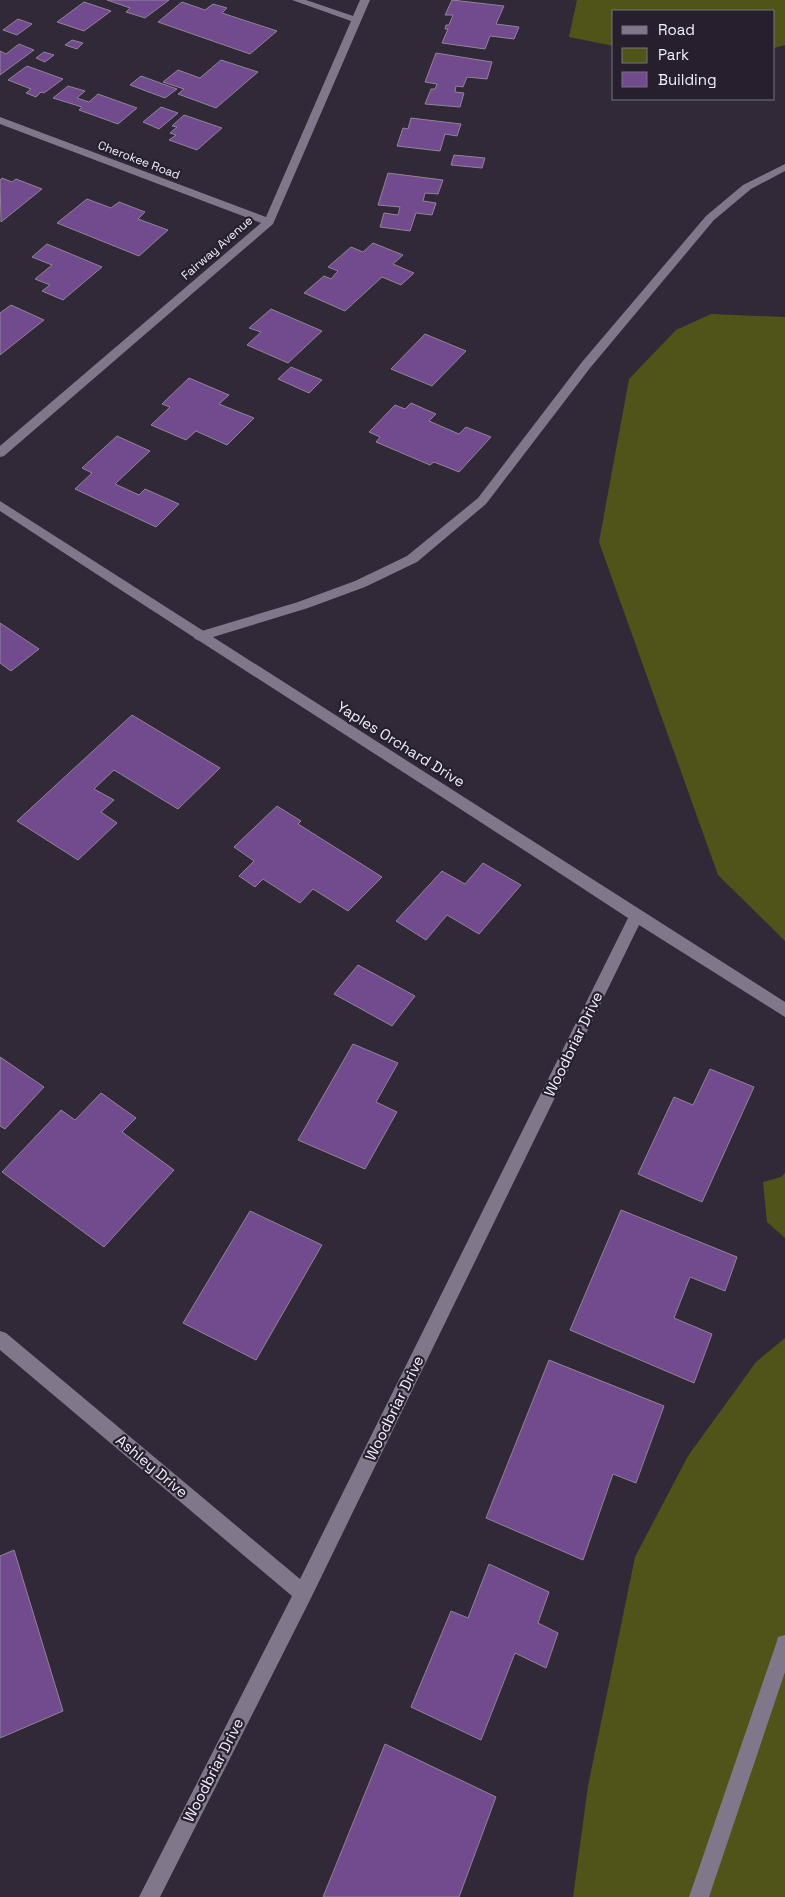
<svg xmlns="http://www.w3.org/2000/svg" width="785" height="1897" viewBox="0 0 785 1897" font-family="'Space Grotesk',sans-serif">
<style>
.green{fill:#505418}
.building{fill:#724b8e;stroke:#8f8498}
.lines{fill:none;stroke-linecap:round;stroke-linejoin:round}
.lane{fill:#81778a;fill-rule:evenodd}
.street{fill:#81778a;fill-rule:evenodd}
.labels{text-anchor:middle;dominant-baseline:central;stroke-width:4.5;stroke-linejoin:round;paint-order:stroke}
.far-street-label{font-size:12px;fill:#f5f0fa;stroke:#271f2e}
.street-label{font-size:15px;fill:#f5f0fa;stroke:#271f2e}
</style>
<rect width="100%" height="100%" fill="#312838"/>
<path class="green" d="M577 0H785V45L774 48V11H614V46L569 37Z
M711 314 785 317V941L718 875 599 542 629 379 676 330Z
M785 1173V1238L767 1222 763 1182 781 1177Z
M785 1338V1897H573L588 1786 635 1557 688 1456 756 1362Z"/>
<path class="building" d="M107 0H169L145 18 126 12 130 8Z
M452 0 504 6 496 24 519 27 514 39 490 36 485 49 442 43 448 29H445L446 25H449L453 15H445Z
M84 2 111 11 84 31 57 22Z
M182 2 205 10 213 4 227 8 222 13 277 31 250 54 158 22Z
M18 19 32 24 17 35 3 30Z
M72 40 83 43 77 49 65 45Z
M19 44 34 50 0 75V51L6 54Z
M44 52 54 55 45 62 36 58Z
M436 53 492 62 487 79 467 77 463 87 456 86 455 92 464 93 460 107 425 104 431 89H435L437 84 425 82Z
M221 60 258 72 216 108 178 94 184 89 163 82 178 70 200 78Z
M27 66 63 79 44 93 41 92 36 97 26 93 31 89 8 80Z
M141 76 177 89 165 98 130 85Z
M68 86 85 91 77 98 89 102 98 94 137 108 118 124 79 110 82 107 53 98Z
M161 107 178 113 159 129 143 122Z
M184 115 222 128 197 150 169 140 176 135 170 133 177 127 172 126Z
M411 118 461 124 457 136 445 134 440 151 397 146 403 128 408 129Z
M454 155 485 158 482 168 451 165Z
M388 173 443 180 438 194 425 193 423 201 436 203 432 215 416 213 410 231 380 227 384 213 398 215 400 207 378 205Z
M2 178 12 182 16 179 42 189 1 222 0 180Z
M87 199 111 208 119 202 145 212 138 219 168 230 139 256 57 223Z
M373 243 403 255 393 264 414 273 401 285 382 277 345 311 304 293 324 276 331 279 338 271 328 267 351 247 363 252Z
M47 244 102 267 63 300 42 291 50 285 35 279 52 265 32 257Z
M11 305 44 320 0 355V313Z
M271 309 322 331 288 363 247 345 261 332 249 328Z
M425 334 466 351 432 386 391 369Z
M291 367 322 380 309 393 278 379Z
M189 378 229 395 219 404 254 418 227 445 196 431 186 440 151 425 170 407 162 404Z
M411 403 436 414 429 421 459 434 466 427 491 437 459 472 434 462 430 465 376 442 380 437 369 432 395 405 405 409Z
M117 436 150 451 115 484 139 495 145 489 179 504 156 527 75 489 92 473 82 468Z
M0 623 39 649 11 671 0 663Z
M132 715 220 768 178 809 114 770 94 789 114 800 101 812 117 823 78 860 17 821Z
M277 806 301 821 298 824 382 877 348 911 313 889 300 903 263 879 255 887 239 876 254 861 234 847Z
M483 863 521 885 479 934 447 915 426 940 396 921 442 871 465 884Z
M358 965 415 996 392 1026 334 994Z
M353 1044 398 1063 376 1102 397 1112 365 1169 298 1140Z
M0 1057 44 1087 5 1129 0 1126Z
M710 1069 754 1087 702 1202 638 1174 674 1097 693 1105Z
M101 1093 136 1118 122 1132 174 1170 104 1247 2 1172 61 1110 75 1120Z
M621 1210 737 1257 725 1291 690 1277 674 1318 712 1334 694 1383 570 1330Z
M250 1211 322 1245 256 1360 183 1323Z
M549 1360 664 1406 636 1483 613 1474 583 1560 486 1518Z
M14 1550 63 1711 0 1738V1556Z
M489 1564 549 1592 538 1623 558 1633 546 1668 515 1653 481 1740 411 1707 451 1611 468 1618Z
M385 1744 496 1797 459 1897H323Z"/>
<g class="lines">
<path class="lane" d="M785 164V171L751 189 714 220 590 368 486 504 417 562 365 587 308 608 200 641 195 639 193 636 195 633 298 602 355 581 407 556 478 498 582 362 706 216 743 185Z
M785 1635V1672L709 1897H689L776 1644 778 1637Z"/>
<path class="street" d="M292 0H306L353 16 360 0H370L273 224 4 456 0 457V446L261 223 0 124V117L266 217 351 21Z
M0 501 785 1002V1017L639 925 310 1600 160 1897H139L292 1596 0 1350V1331L6 1333 300 1579 628 918C419 781 208 648 0 511Z"/>
</g>
<g class="labels">
<g class="far-street-label">
<text transform="translate(139 160) rotate(21)">Cherokee Road</text>
<text transform="translate(217 248) rotate(-41)">Fairway Avenue</text>
</g>
<g class="street-label">
<text transform="translate(401 744) rotate(32)">Yaples Orchard Drive</text>
<text transform="translate(573 1044) rotate(-64)">Woodbriar Drive</text>
<text transform="translate(394 1408) rotate(-64)">Woodbriar Drive</text>
<text transform="translate(152 1466) rotate(40)">Ashley Drive</text>
<text transform="translate(213 1770) rotate(-63)">Woodbriar Drive</text>
</g>
</g>
<rect x="612" y="10" width="162" height="90" fill="#271f2e" stroke="#797380"/>
<rect x="622" y="26" width="25" height="8" fill="#81778a" stroke="#797380"/>
<text x="658" y="35" font-size="15" fill="#f5f0fa">Road</text>
<rect x="622" y="48" width="25" height="15" fill="#505418" stroke="#797380"/>
<text x="658" y="60" font-size="15" fill="#f5f0fa">Park</text>
<rect x="622" y="72" width="25" height="15" fill="#724b8e" stroke="#797380"/>
<text x="658" y="85" font-size="15" fill="#f5f0fa">Building</text>
</svg>
